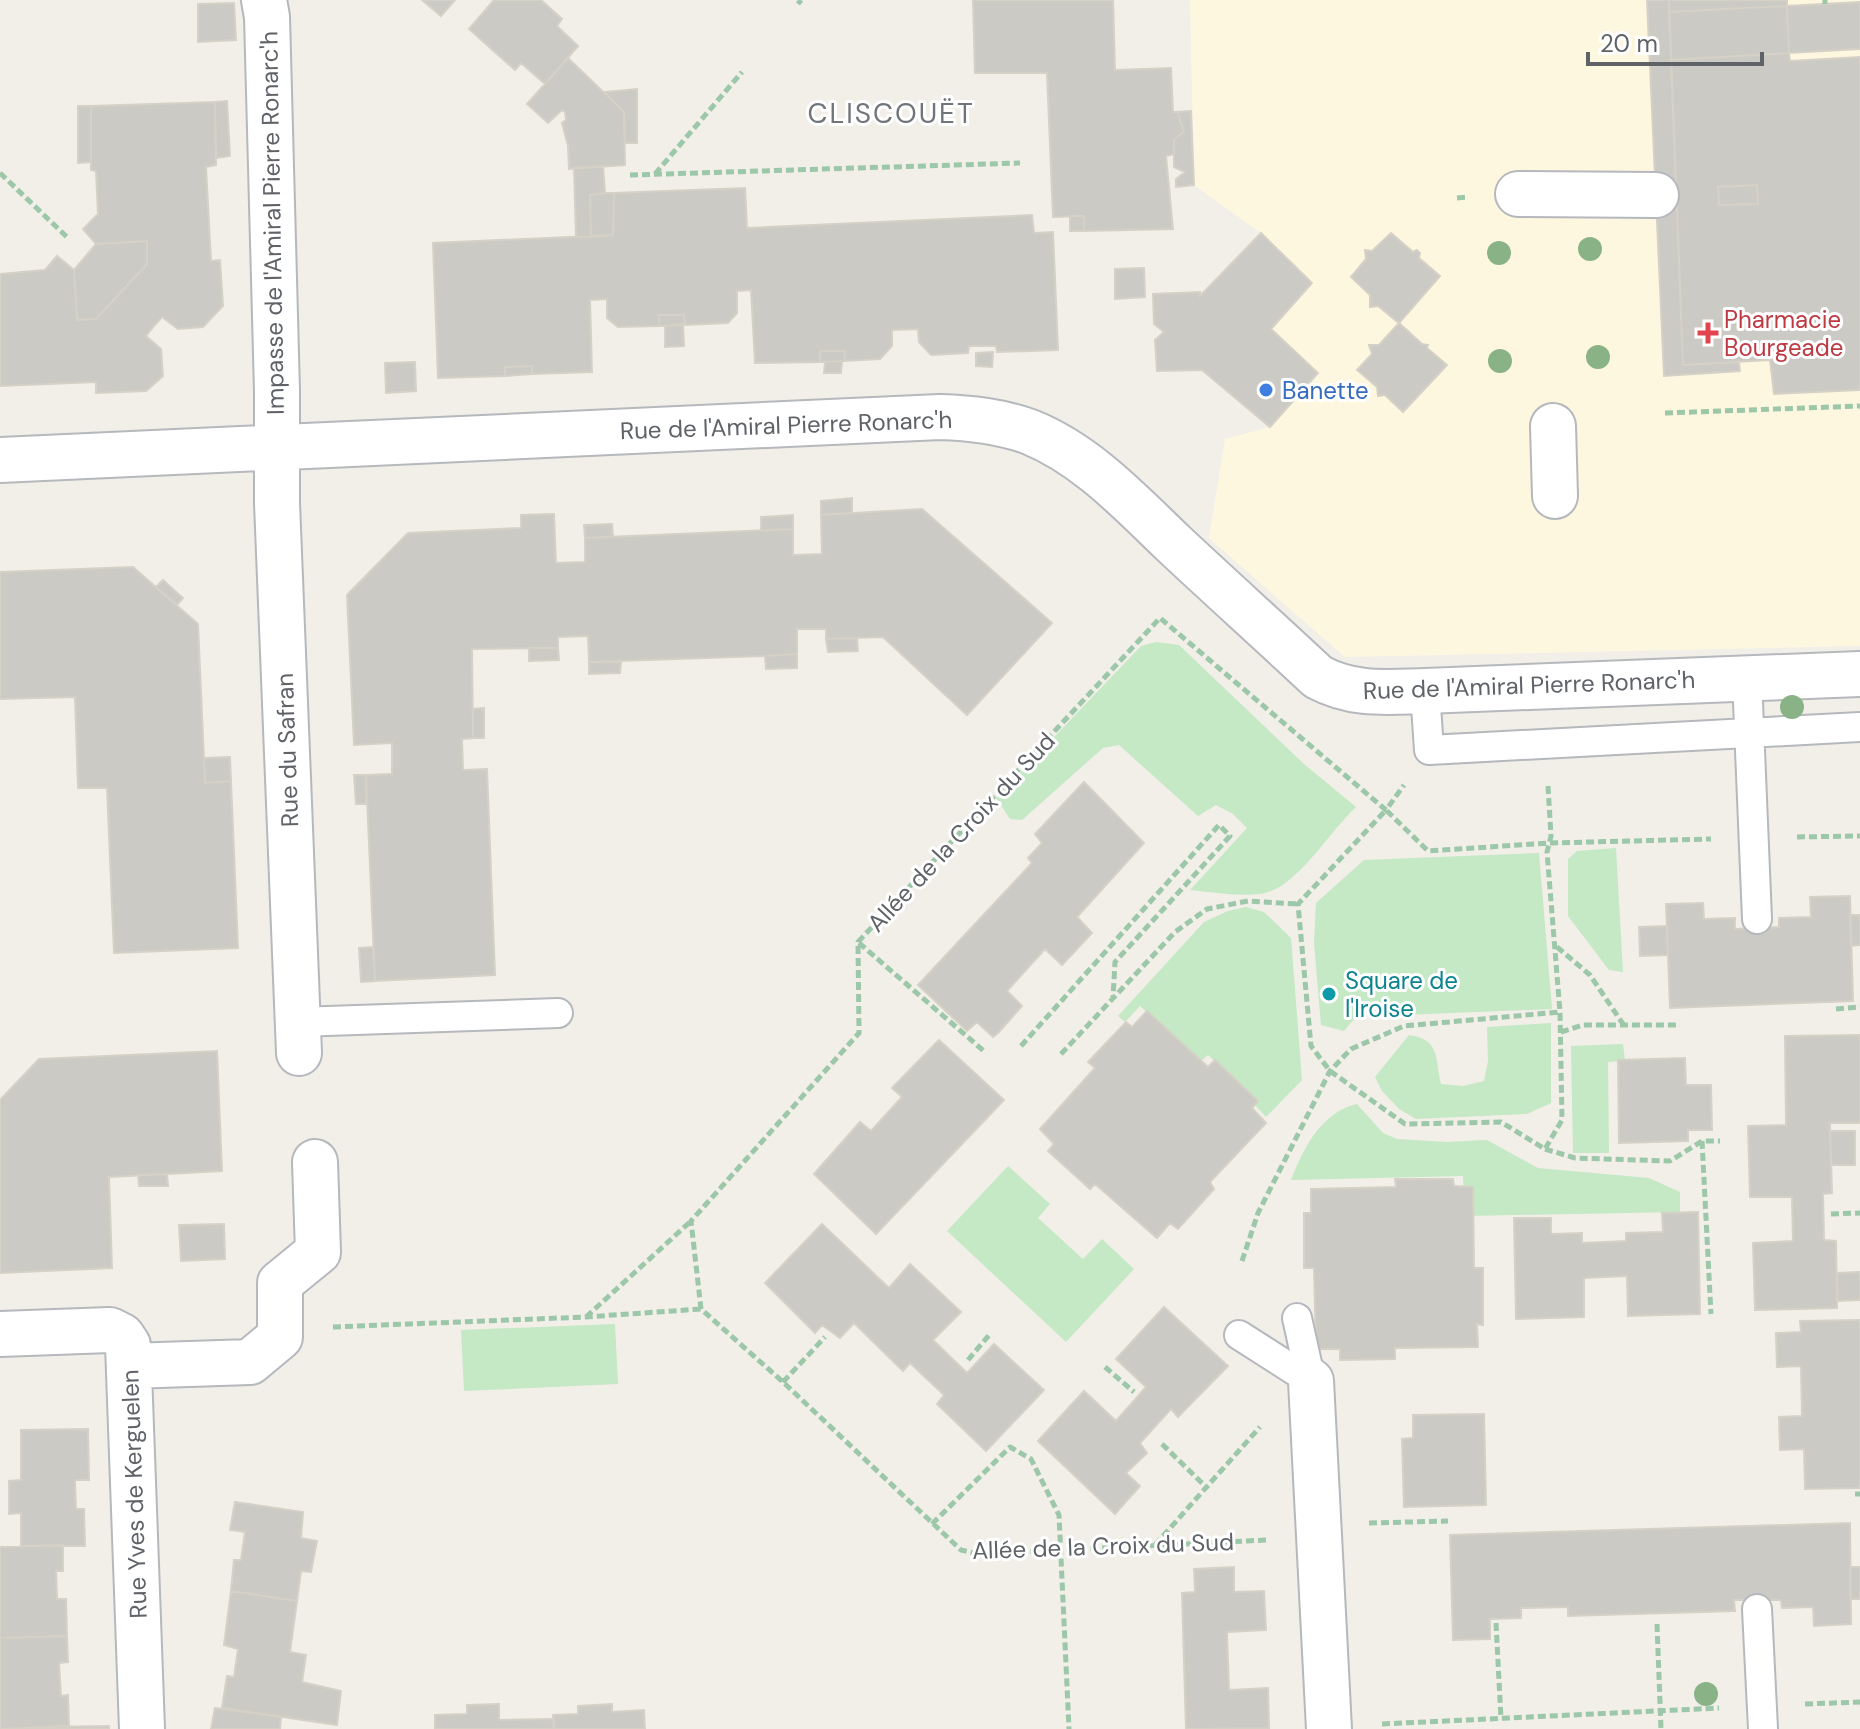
<svg xmlns="http://www.w3.org/2000/svg" width="1860" height="1729" viewBox="0 0 1860 1729" font-family="'DM Sans',sans-serif">
<style>
.commercial{fill:#fef7e0}
.green{fill:#c5e8c5}
.building{fill:#cccac5;stroke:#d6d1c6;stroke-width:2}
.lines{fill:none;stroke-linecap:round;stroke-linejoin:round}
.service-casing{stroke:#b5b8bc;stroke-width:32}
.pedestrian-casing{stroke:#b5b8bc;stroke-width:48}
.minor-casing{stroke:#b5b8bc;stroke-width:48}
.path{stroke:#9cc7a9;stroke-width:5;stroke-dasharray:8 4;stroke-linecap:butt}
.service{stroke:#fff;stroke-width:28}
.pedestrian{stroke:#fff;stroke-width:44}
.minor{stroke:#fff;stroke-width:44}
.tree{fill:#89b387}
.health-dot{fill:#e0444e;stroke:#fff;stroke-width:3}
.shop-dot{fill:#3f7fe0;stroke:#fff;stroke-width:3}
.culture-dot{fill:#0f9aa8;stroke:#fff;stroke-width:3}
.labels{text-anchor:middle;dominant-baseline:central;stroke-width:6;stroke-linejoin:round;paint-order:stroke}
.street-label{font-size:24px;fill:#5f6368;stroke:#fff}
.health-label{font-size:24px;fill:#be3a42;stroke:#fff;text-anchor:start}
.shop-label{font-size:24px;fill:#366cbe;stroke:#fff;text-anchor:start}
.culture-label{font-size:24px;fill:#0d838f;stroke:#fff;text-anchor:start}
.quarter-label{font-size:28px;letter-spacing:2px;fill:#70757a;stroke:#fff}
</style>
<rect width="100%" height="100%" fill="#f1efe8"/>
<path class="commercial" d="M1190 0H1860V646L1345 657 1209 538 1225 439 1270 427 1318 373 1271 329 1311 283 1261 233 1194 185Z"/>
<path class="green" d="M1156 642 1179 645 1304 764 1356 807C1332 829 1301 880 1271 891 1251 899 1212 892 1190 890L1247 828 1233 814 1216 805 1198 816 1119 745 1103 748 1022 820 1010 819 996 798 1141 646Z
M1616 848 1623 972 1609 970 1568 916V859L1577 851Z
M1539 853 1552 1009 1403 1015 1386 1006 1364 1007 1344 1031 1321 1025 1314 943 1316 903 1364 860Z
M1246 907 1264 912 1291 938 1302 1080 1266 1117 1252 1102 1254 1099 1208 1055 1201 1061 1140 1006 1125 1022 1118 1016 1204 922 1228 911Z
M1551 1023V1103L1527 1114 1416 1119 1399 1109 1382 1091 1375 1077 1409 1035C1441 1039 1435 1060 1441 1084L1463 1086 1484 1081 1488 1061 1487 1027Z
M1623 1044 1625 1061 1608 1062 1609 1153H1573L1571 1046Z
M1357 1104 1383 1133 1397 1139 1447 1142 1487 1140 1538 1168 1649 1178 1680 1192V1212L1465 1216 1463 1176 1291 1180C1303 1149 1321 1112 1357 1104Z
M1008 1166 1050 1204 1038 1218 1083 1259 1102 1239 1134 1269 1066 1342 947 1231Z
M615 1324 618 1384 464 1391 461 1330Z"/>
<path class="building" d="M422 0H455L441 16Z
M494 0H541L562 19 557 26 578 46 545 84 521 63 515 70 469 29Z
M973 0H1113L1115 70 1171 68 1173 112H1177L1184 131 1174 140V154L1166 156 1173 229 1084 231V216L1053 217 1047 73H975Z
M1647 0H1669L1683 365 1739 362 1740 371 1664 376Z
M1787 0V6L1669 12V0Z
M1860 2V49L1789 53 1787 6Z
M234 3 236 40 198 42V4Z
M1787 6 1789 53 1671 60 1669 12Z
M1789 53 1790 61 1860 57V390L1774 394 1770 360 1683 365 1671 60Z
M568 58 624 112 625 165 569 169 568 146 562 123 566 120 565 112 562 110 548 123 527 104Z
M637 89V143H625L624 112 604 92Z
M227 101 230 156 216 158 215 102Z
M215 102 216 165 206 167 211 261 220 260 223 306 203 327 178 329 162 317 154 326 146 336 161 349 163 376 146 391 96 393V382L0 386V274L45 270 57 256 74 270 77 320 96 319 147 264V241L96 244 83 229 98 214 96 171 91 170V106Z
M78 106H91V162L78 163Z
M1191 111 1194 185 1176 187V179L1185 172 1174 167V140L1184 131 1177 112Z
M603 166 605 193 590 195 591 237H576L574 168Z
M1757 185 1758 204 1719 205 1718 187Z
M745 188 747 228 1032 215 1034 233 1053 232 1058 350 997 352 996 346H969L968 353 931 355 919 342 918 329 892 330V346L880 359 844 361 845 351H820V362L755 363 751 290 737 291V313L728 323 685 325 684 315H659V326L618 327 607 318V299L590 300 592 372 532 374V366L505 367V376L438 378 433 243 613 235 614 193Z
M605 193H614L613 235 591 237 590 195Z
M1070 216H1084V231H1070Z
M1261 233 1312 283 1271 329 1318 373 1270 427 1202 370 1157 371 1155 340 1164 332 1154 324 1153 294 1200 292V296Z
M1391 233 1413 252 1417 250 1420 253 1419 258 1440 276 1399 323 1378 306 1370 307V295L1351 277 1366 259 1365 250 1372 251Z
M147 241V264L96 319 77 320 74 270 96 244Z
M1144 268 1145 297 1115 299V269Z
M659 315H684L685 325 659 326Z
M1399 323 1422 344 1428 345 1427 348 1447 365 1403 412 1385 395 1378 396 1377 387 1357 370 1372 354 1369 345H1379Z
M683 324 684 346 665 347V326Z
M820 351H845L844 361 820 362Z
M993 352 992 367 976 366V353Z
M842 361 841 373H824L825 362Z
M415 362 416 391 386 393 385 363Z
M532 366V374L505 376V367Z
M852 498V513L821 515V501Z
M922 509 1052 623 967 715 883 637 826 639V629H797V654L765 656 589 662 588 636 558 637V648L472 649 473 738 462 739 463 770 487 769 495 975 375 981 366 775 392 774V743L354 745 347 595 408 533 521 528V515L554 514 556 563 585 562V538L793 529V555L822 554 821 515Z
M793 515V529L761 531V517Z
M612 524 613 537 585 538 584 525Z
M133 567 198 624 205 783 231 781 238 948 114 953 107 788H78L75 697 0 699V572Z
M163 580 183 598 177 605 156 587Z
M857 638 858 651 828 652 826 639Z
M529 648H558L559 660 529 661Z
M797 654V668L766 669 765 656Z
M589 662H621L620 673 589 674Z
M484 708V738H473V709Z
M230 757 231 781 205 783 204 758Z
M354 775H366V804H356Z
M1084 782 1144 843 1077 917 1092 933 1062 965 1045 949 1007 991 1022 1006 998 1033 993 1037 977 1022 967 1031 918 985 1032 863 1028 858 1042 843 1035 834Z
M1850 896 1853 1001 1670 1008 1666 904 1703 903 1704 919 1735 918V929L1779 927V918L1811 917 1810 897Z
M1850 915H1860V945L1851 946Z
M1667 926 1668 955 1640 956 1639 927Z
M373 947 375 981 361 982 359 948Z
M1147 1011 1208 1067 1215 1060 1258 1101 1252 1108 1266 1123 1210 1182 1214 1189 1178 1229 1170 1223 1157 1238 1095 1184 1090 1189 1048 1151 1054 1144 1040 1129 1095 1068 1088 1062 1126 1022 1132 1027Z
M1860 1035V1123H1830L1832 1193 1823 1194 1824 1240 1836 1241 1837 1308 1755 1310 1753 1243 1793 1241 1792 1197H1750L1748 1126 1786 1125 1785 1036Z
M939 1040 1004 1100 876 1234 814 1174 860 1122 871 1131 902 1097 892 1088Z
M217 1051 222 1171 109 1177 112 1268 0 1273V1100L39 1059Z
M1685 1058 1686 1085H1711L1712 1130H1688V1141L1619 1143 1618 1060Z
M1830 1131H1855V1165H1831Z
M167 1174 168 1186H139L138 1175Z
M1395 1179H1453L1454 1186 1473 1187 1474 1268H1483V1325L1477 1324 1478 1347 1395 1348V1359L1340 1360V1349H1316L1314 1268H1304V1213H1311V1189L1396 1187Z
M1698 1212 1700 1314 1628 1316 1627 1276 1584 1278V1317L1516 1319 1514 1218H1551V1234L1582 1233V1243L1626 1241V1233L1663 1232 1662 1213Z
M224 1224 225 1259 181 1261 179 1225Z
M822 1224 889 1288 910 1264 961 1312 933 1340 967 1373 994 1344 1044 1390 986 1451 937 1404 944 1395 910 1363 903 1371 854 1323 840 1338 822 1325 815 1333 765 1283Z
M1860 1272V1300L1838 1301 1837 1273Z
M1164 1307 1228 1366 1178 1417 1171 1409 1140 1443 1147 1453 1126 1473 1140 1486 1115 1514 1038 1441 1084 1391 1116 1421 1146 1387 1116 1359Z
M1860 1320V1488L1805 1489 1804 1449 1780 1450 1779 1417 1802 1416 1801 1366 1777 1367 1776 1333 1801 1332 1800 1321Z
M1484 1414 1486 1505 1404 1507 1402 1439 1413 1438V1415Z
M88 1429 89 1480H75L76 1509H84L85 1546H21V1513L9 1514V1481L21 1480V1430Z
M235 1502 303 1512 301 1538 317 1541 311 1572 301 1571 297 1601 231 1591 234 1560H241L245 1532 230 1530Z
M1850 1523 1851 1624 1814 1626 1813 1607 1782 1608 1781 1600H1734L1735 1611 1568 1616V1607L1521 1608V1618L1490 1619V1639L1453 1640 1450 1535Z
M63 1545V1571H56L57 1599H66L67 1636 0 1638V1547Z
M1234 1567V1592L1264 1591 1266 1630 1227 1632 1229 1690 1268 1688 1269 1728 1186 1729 1182 1593 1195 1592 1194 1569Z
M1850 1567H1860V1599H1850Z
M231 1591 297 1601 290 1652 306 1655 302 1682 341 1691 337 1725 222 1708 227 1676 234 1677 238 1649 224 1645Z
M67 1636 68 1662 59 1663 61 1696 68 1695 69 1726 0 1729V1638Z
M499 1704V1720L554 1719V1729H435V1715L467 1714V1705Z
M612 1704V1712L644 1710 645 1729H554L553 1715 578 1714V1706Z
M215 1708 281 1717 280 1729H211Z
M109 1726V1729H44V1727Z"/>
<g class="lines">
<g class="service-casing">
<path id="service" d="M1747 678 1757 919
M1425 691 1429 750 1860 727
M298 1022 558 1013
M1297 1318 1311 1381
M1239 1335 1311 1381
M1757 1609 1763 1729"/>
</g>
<g class="pedestrian-casing">
<path id="pedestrian" d="M1518 194 1656 195
M1553 426 1555 496"/>
</g>
<g class="minor-casing">
<path id="minor" d="M264 0 267 17 277 391V503L299 1053
M0 460 940 417C971 418 1000 421 1030 432 1087 455 1131 503 1174 544 1222 589 1271 633 1318 677 1354 696 1386 692 1425 691L1860 674
M0 1334 110 1330 122 1336 128 1345 142 1729
M129 1366 250 1362 280 1337V1283L318 1252 315 1162
M1311 1381 1329 1729"/>
</g>
<path class="path" d="M1825 0V4
M798 4 801 0
M0 173 69 239
M655 174 742 72
M630 175 1020 163
M1457 198 1469 197
M1665 413 1860 406
M1548 786 1551 836 1547 852 1560 1012 1562 1120 1545 1149 1501 1122 1405 1124 1330 1071 1311 1046 1298 904 1386 810 1428 851 1549 843 1711 839
M1797 837 1860 836
M859 943 985 1052
M1557 947 1590 975 1623 1024
M1836 1009 1860 1007
M1561 1032 1583 1025H1680
M1021 1046 1219 825 1230 836 1115 962 1113 998
M1061 1054 1175 932 1207 909 1248 901 1298 904
M1702 1141 1711 1314
M1545 1149 1575 1158 1670 1161 1702 1141H1720
M1831 1214 1860 1213
M1242 1261 1258 1213 1330 1071 1351 1049 1404 1026 1560 1012
M586 1317 691 1221
M333 1327 585 1317 701 1309
M968 1360 990 1334
M1105 1367 1134 1392
M783 1382 825 1337
M1162 1444 1206 1487
M1855 1494H1860
M1369 1523 1448 1521
M932 1524 1010 1447 1031 1459 1059 1515 1069 1729
M1266 1540 979 1554 961 1550 783 1382 701 1309 691 1221 859 1033 858 942 1160 618 1386 810 1404 785
M1155 1545 1260 1427
M1496 1623 1501 1719
M1657 1624 1661 1729
M1805 1704 1860 1702
M1382 1724 1719 1708"/>
<use href="#service" class="service"/>
<use href="#pedestrian" class="pedestrian"/>
<use href="#minor" class="minor"/>
</g>
<g class="tree">
<circle cx="1590" cy="249" r="12"/>
<circle cx="1499" cy="253" r="12"/>
<circle cx="1598" cy="357" r="12"/>
<circle cx="1500" cy="361" r="12"/>
<circle cx="1792" cy="707" r="12"/>
<circle cx="1706" cy="1694" r="12"/>
</g>
<path class="health-dot" d="M1704 321h8v8h8v8h-8v8h-8v-8h-8v-8h8z"/>
<circle class="shop-dot" cx="1266" cy="390" r="8"/>
<circle class="culture-dot" cx="1329" cy="994" r="8"/>
<g class="labels">
<g class="street-label">
<text transform="translate(272 223) rotate(-91)">Impasse de l'Amiral Pierre Ronarc'h</text>
<text transform="translate(786 425) rotate(-2)">Rue de l'Amiral Pierre Ronarc'h</text>
<text transform="translate(1529 685) rotate(-2)">Rue de l'Amiral Pierre Ronarc'h</text>
<text transform="translate(287 750) rotate(-92)">Rue du Safran</text>
<text transform="translate(961 832) rotate(-47)">Allée de la Croix du Sud</text>
<text transform="translate(134 1494) rotate(-92)">Rue Yves de Kerguelen</text>
<text transform="translate(1103 1546) rotate(-2)">Allée de la Croix du Sud</text>
</g>
<g class="health-label">
<text x="1724" y="319">Pharmacie<tspan x="1724" dy="28">Bourgeade</tspan></text>
</g>
<g class="shop-label">
<text x="1282" y="390">Banette</text>
</g>
<g class="culture-label">
<text x="1345" y="980">Square de<tspan x="1345" dy="28">l'Iroise</tspan></text>
</g>
<g class="quarter-label">
<text x="891" y="113">CLISCOUËT</text>
</g>
</g>
<path d="M1588 52v12h174v-12" fill="none" stroke="#5f6368" stroke-width="4"/>
<text x="1600" y="52" font-size="24" fill="#5f6368" stroke="#ffffff" stroke-width="6" paint-order="stroke">20 m</text>
</svg>
